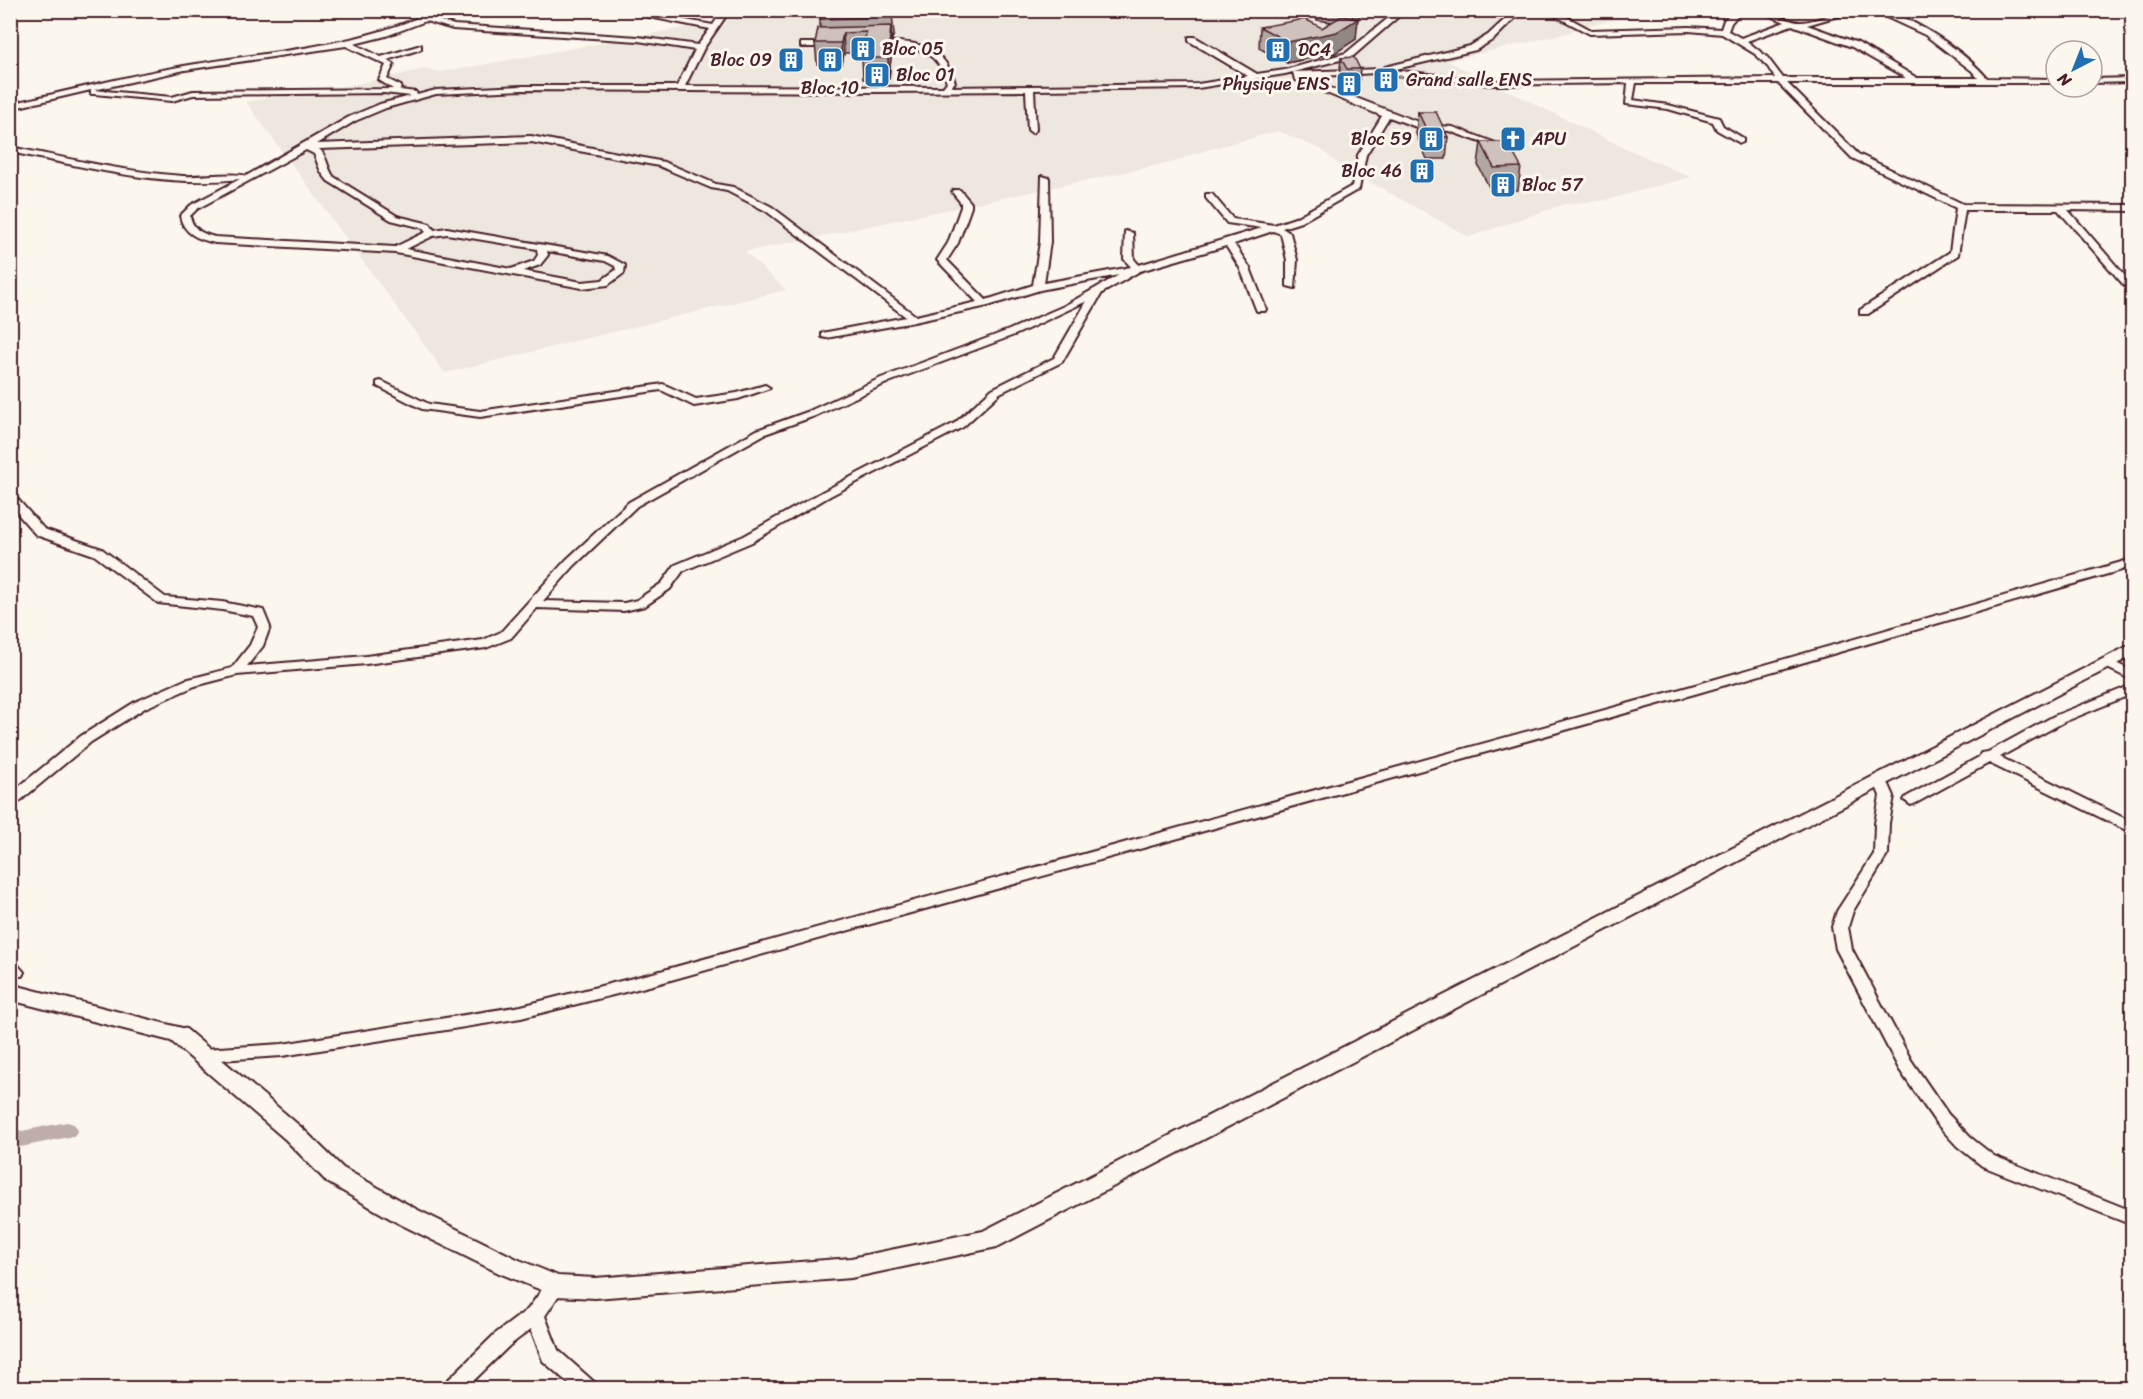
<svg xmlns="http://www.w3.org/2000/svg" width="2143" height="1399" viewBox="0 0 2143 1399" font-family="Sriracha,sans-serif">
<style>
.built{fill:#eee7de}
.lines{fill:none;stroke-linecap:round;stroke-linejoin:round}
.canal{fill:#bfadaa;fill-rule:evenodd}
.minor-casing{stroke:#4a1f2b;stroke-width:4}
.tertiary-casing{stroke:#4a1f2b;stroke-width:4}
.minor{fill:#fbf7ec;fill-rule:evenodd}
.tertiary{fill:#fbf7ec;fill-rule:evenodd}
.wall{fill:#b2a7a2;stroke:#4a1f2b;stroke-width:1.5}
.shaded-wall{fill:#918884;stroke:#4a1f2b;stroke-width:1.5}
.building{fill:#cfc2bc;stroke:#4a1f2b;stroke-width:1.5}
.labels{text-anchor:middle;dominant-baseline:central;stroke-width:6;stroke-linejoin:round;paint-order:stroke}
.far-poi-label{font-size:18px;fill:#4a1f2b;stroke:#fbf7ec;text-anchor:start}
</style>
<rect width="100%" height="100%" fill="#fbf7ec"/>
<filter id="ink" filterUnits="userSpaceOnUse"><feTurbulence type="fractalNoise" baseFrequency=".0167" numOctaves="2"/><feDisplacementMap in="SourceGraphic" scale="12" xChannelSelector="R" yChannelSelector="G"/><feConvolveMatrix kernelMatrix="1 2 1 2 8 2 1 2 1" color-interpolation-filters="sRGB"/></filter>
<g filter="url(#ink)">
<path class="built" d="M775 11H1662L1583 26 1567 33 1447 61 1625 148 1691 177 1606 200 1565 204 1469 237 1339 165 1322 150 1278 131 1193 154 1174 162 745 252 786 290 445 373 246 102 352 85 425 69 439 72 482 65Z"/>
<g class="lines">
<path class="canal" d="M67 1122 74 1124 78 1130 74 1136 21 1147 10 1144V1127L22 1131Z"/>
<g class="minor-casing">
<path id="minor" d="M436 10H446L432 18 454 25 638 37 698 45 710 29 614 10H632L713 25 723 10H730L704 48 685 86 943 87 947 82C933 40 907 50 872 46L871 44 875 42C912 41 942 42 955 82L951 87 1198 84 1248 76 1189 41V37H1195L1257 74 1285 70 1346 53 1398 10H1406L1352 57 1285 74 1198 88 1034 90 1036 130 1032 133 1028 130 1026 91 877 92 522 90 436 94 386 108 355 121 317 144 531 136 664 162 716 184 733 187 772 207 916 316 977 302 937 260 948 243 961 207V203L952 192 954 190H960L971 203V207L958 243 947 260 986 300 1033 285 1040 242 1042 176 1049 178 1050 242 1044 283 1131 267 1124 259 1125 231 1133 233 1134 259 1139 265 1262 228 1227 223 1206 198V194H1212L1233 219 1274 225 1295 218 1352 186 1358 155 1382 116 1295 80 1293 72 1384 69 1385 67 1470 46 1488 35 1515 10H1523L1494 39 1476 50 1392 70 1491 81 1775 78 1768 67 1755 54 1722 34 1689 31 1590 34 1544 10H1554L1591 30 1689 27 1721 29 1724 20 1734 10H1742L1731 23 1728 31 1741 38 1785 22 1756 10C1772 10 1789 23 1802 22 1822 20 1839 10 1859 10L1807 25 1858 43 1917 78H1978L1972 71 1925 35 1871 10C1906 10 1965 52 1987 78L2056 79V83H1787L1858 154 1963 204 2132 205V211L2068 210 2132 284V292L2129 291 2058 210H1965L1958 255 1868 314H1860V310L1950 252 1956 208 1852 158 1778 83H1636L1633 100 1668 105 1719 118 1723 126 1743 138V142L1740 143 1717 130 1713 122 1668 109 1626 104 1628 83 1491 85 1376 73 1302 77 1426 125 1453 127 1496 143 1492 146 1449 131 1422 129 1389 117 1366 155 1359 189 1301 222 1282 228 1290 233 1297 260 1295 288 1287 286V260L1281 234 1273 231 1234 244 1250 268 1266 309 1265 311H1257L1256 309 1240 268 1226 246 1140 271 1102 293 1062 362 1000 393 963 427 830 496 752 542 683 571 670 589 645 606 624 611 537 608 511 638 486 648 366 664 237 675 195 686 145 708 91 742 15 805 10 806V794L81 736 135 702 185 680 232 668 250 645 258 627 253 616 222 610 158 603 94 555 36 535 10 505V494L14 495 44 529 102 549 165 597 222 602 263 610 270 627 263 646 247 666 366 656 483 640 501 632 566 560 629 502 757 430 807 412 881 378 1009 330 1064 306 1119 275 1040 290 988 306 914 322 826 338 822 337V333L906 317 766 211 727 191 711 188 659 166 531 142 319 149C327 155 327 169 334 177L397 216 430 224 434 230 447 228 608 256 625 265 624 273 608 285 582 288 396 253 215 243C198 239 184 234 180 216L191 205 240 179C162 188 86 167 10 152V147C68 158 124 172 183 176 196 177 239 172 246 176L349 117 380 104 411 96 384 93 193 95 172 101 94 94H91V90L10 109V104C68 91 126 76 184 66 270 51 356 48 436 10ZM426 21 453 29 638 41 695 50 677 86H522L436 90 417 95 416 92 400 90 401 86 387 79 394 64 387 60 421 49V45L381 57 354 44 386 36ZM1792 25 1852 47 1906 78H1783L1767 57 1747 41ZM346 46 386 65 379 80 393 89 193 91 172 97 94 90 185 70ZM306 150 314 154 321 172 328 181 391 220 423 228 426 232 395 247 215 237C203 234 193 230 190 216L197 209ZM447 234 537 249 538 255 534 261 511 269 406 249 433 236ZM547 251 605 261 615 266 616 270 602 280 582 282 523 271 540 265 548 255ZM1087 301 1054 358 992 389 955 423 822 492 744 536 675 565 662 583 637 600 624 603 543 601 574 566 637 506 765 434 815 416 889 382 1017 334Z
M804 43H832L836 45 832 47H801V43Z
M2132 78V82L2092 83V79Z
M381 381 429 404 480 411 663 384 696 399 737 393 765 385 770 388 738 399 694 406 661 390 480 417 422 409 377 386V382Z
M2132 559V567L1698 693 653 985 521 1018 282 1056 203 1061 197 1059 195 1055 197 1051 203 1049 282 1044 521 1006 653 973 1688 687Z
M2106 658 2132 671V680L2101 665 2099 662Z
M2132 685V694L2064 722 2000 757 2132 822V833L1989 763 1916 803 1911 805 1904 800 1906 797 1979 757 1981 753 1988 752 2054 716Z
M1881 776 1886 778 1894 796 1889 823 1888 854 1853 911 1848 927 1852 949 1911 1060 1948 1114 1970 1137 1994 1156 2132 1211V1225L1982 1166 1957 1146 1936 1123 1899 1069 1836 949 1832 927 1837 911 1874 854 1875 823 1880 796 1874 781Z
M10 962 16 963 24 972 22 976H10Z
M556 1278 563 1280 565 1286 545 1316 558 1350 594 1382 597 1388H574L543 1361 531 1329 509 1346 466 1388H443L446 1382 495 1334 528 1309 549 1280Z"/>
</g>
<g class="tertiary-casing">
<path id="tertiary" d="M2132 644V656L997 1247 851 1278 595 1298 556 1296 499 1273 398 1223 327 1182 286 1140 171 1041 10 1000V984L186 1029 302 1128 343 1168 416 1209 517 1259 558 1276 595 1278 851 1258 983 1231Z"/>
</g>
<use href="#minor" class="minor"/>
<use href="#tertiary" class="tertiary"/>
</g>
<path class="wall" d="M853 10H877V14H892L894 34 893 37H892V46L889 79H863L862 58V53H844L842 64H817L815 43 820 28V19L852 14Z
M1317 10H1364V12L1357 19 1356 39 1335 53 1287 63 1259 48 1260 27 1322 28 1332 22 1317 20Z
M1341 58 1360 69 1358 90H1345L1339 79Z
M1418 112 1448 137 1446 159H1427L1416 134Z
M1481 142 1521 167 1518 190 1491 191 1478 165Z"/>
<path class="shaded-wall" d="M1353 10H1364V12L1357 19H1358L1356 39 1335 53 1287 63 1288 42 1352 22Z
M891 26 892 46 889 79 888 58Z
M843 33 844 53 842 64 841 43Z"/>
<path class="building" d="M853 10H876L875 14H892V17L820 19 821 15 852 14Z
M1342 16 1358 19 1337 32 1288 42 1260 27 1305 19 1322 28Z
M891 26 888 58H862L866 32 843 33 841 43H815L818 28Z
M1354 57 1360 69H1347L1341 58Z
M1418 112H1436L1448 137H1430Z
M1481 142H1507L1521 167 1494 168Z"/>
</g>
<defs>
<g id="building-square" transform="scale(1.35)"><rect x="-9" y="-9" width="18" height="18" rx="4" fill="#1f6fb2" stroke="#fbf7ec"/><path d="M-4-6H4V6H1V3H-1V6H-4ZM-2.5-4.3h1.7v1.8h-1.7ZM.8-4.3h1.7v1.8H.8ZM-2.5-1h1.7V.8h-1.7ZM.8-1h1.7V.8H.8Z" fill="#fff"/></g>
<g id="church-square" transform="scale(1.35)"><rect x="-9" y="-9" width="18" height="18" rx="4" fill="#1f6fb2" stroke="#fbf7ec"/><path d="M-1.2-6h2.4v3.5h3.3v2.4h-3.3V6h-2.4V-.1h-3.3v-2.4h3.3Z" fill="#fff"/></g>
</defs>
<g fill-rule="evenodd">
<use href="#building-square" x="863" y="49"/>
<use href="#building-square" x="1278" y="50"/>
<use href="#building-square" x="791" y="60"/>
<use href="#building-square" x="830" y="60"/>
<use href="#building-square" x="877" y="75"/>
<use href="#building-square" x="1386" y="80"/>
<use href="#building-square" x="1349" y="84"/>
<use href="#building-square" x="1431" y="139"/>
<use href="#church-square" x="1513" y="139"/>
<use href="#building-square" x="1422" y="171"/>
<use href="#building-square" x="1503" y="185"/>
</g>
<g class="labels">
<g class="far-poi-label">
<text x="882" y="49">Bloc 05</text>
<text x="1298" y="50">DC4</text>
<text x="772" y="60" text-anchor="end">Bloc 09</text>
<text x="896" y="75">Bloc 01</text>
<text x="1406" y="80">Grand salle ENS</text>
<text x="1330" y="84" text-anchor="end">Physique ENS</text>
<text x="830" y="88" text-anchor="middle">Bloc 10</text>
<text x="1412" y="139" text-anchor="end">Bloc 59</text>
<text x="1532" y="139">APU</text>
<text x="1402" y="171" text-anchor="end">Bloc 46</text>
<text x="1522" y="185">Bloc 57</text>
</g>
</g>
<rect width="2143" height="1399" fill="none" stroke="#fbf7ec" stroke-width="36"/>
<rect x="18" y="18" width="2107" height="1363" fill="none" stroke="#4a1f2b" stroke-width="2" filter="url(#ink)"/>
<g transform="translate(2074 69) rotate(222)"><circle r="28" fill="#fbf7ec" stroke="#b4a19f" stroke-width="1.5"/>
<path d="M0-4.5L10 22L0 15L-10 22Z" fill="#1f6fb2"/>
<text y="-9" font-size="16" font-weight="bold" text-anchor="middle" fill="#4a1f2b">N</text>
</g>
</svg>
